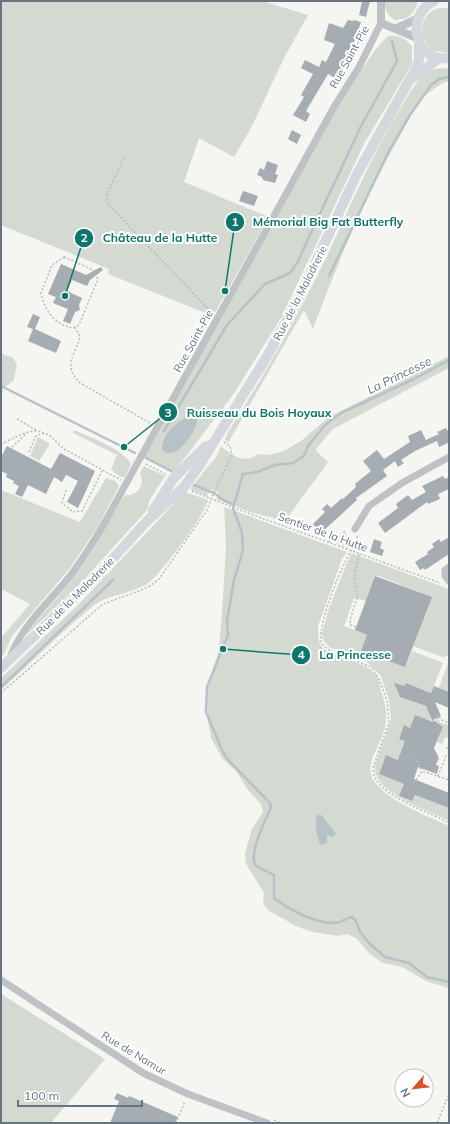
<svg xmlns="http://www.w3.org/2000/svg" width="450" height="1124" viewBox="0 0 450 1124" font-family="Mulish,sans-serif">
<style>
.green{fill:#d4dad1}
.water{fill:#b7c2c6}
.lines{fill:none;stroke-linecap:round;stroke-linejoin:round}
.stream{stroke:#b7c2c6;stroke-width:2.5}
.building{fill:#a5adb2}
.path{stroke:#b8bbbd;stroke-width:1.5;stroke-dasharray:2 2;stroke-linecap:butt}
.minor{stroke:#bec2c5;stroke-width:7}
.tertiary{stroke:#bec2c5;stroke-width:8}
.primary{stroke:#d4d8dc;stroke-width:10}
.labels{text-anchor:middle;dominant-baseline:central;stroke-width:4;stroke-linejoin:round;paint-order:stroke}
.street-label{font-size:11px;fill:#667581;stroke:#fff}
.water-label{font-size:12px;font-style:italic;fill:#61777e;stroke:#fff}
.leader{fill:none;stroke:#0f766e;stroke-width:1.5}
.callout-dot{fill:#0f766e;stroke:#fff;stroke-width:1.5}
.mark-label{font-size:12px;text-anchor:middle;font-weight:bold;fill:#fff}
.callout-label{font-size:12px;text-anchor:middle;font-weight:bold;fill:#0f766e;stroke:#fff;stroke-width:4;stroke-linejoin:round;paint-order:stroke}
</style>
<rect width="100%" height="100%" fill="#f5f5f1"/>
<path class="green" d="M1 1H262L308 15 285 56 252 126 234 157 199 138 184 182 269 217 213 316 108 274 109 269 1 225Z
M385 1H418C415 11 409 21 398 19L397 21C389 18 384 10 385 1Z
M439 8H449V53H447L431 50 422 37C421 23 424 13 439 8Z
M388 36C399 35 405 38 412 46V64L365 142 281 318 233 395 173 473 144 457 346 90C361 73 371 52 388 36Z
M449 68V81C440 84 433 89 426 95 414 107 406 125 398 139 364 200 337 264 313 329L304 310 228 443 225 440 227 434C264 376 298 316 328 254 350 206 371 158 398 112 406 100 413 85 424 75 432 67 439 69 449 68Z
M1 354 12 357 17 364 14 380 1 390Z
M449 356V368L333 429 315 450 328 462 285 521 250 512 216 499 219 493 211 489 207 496 190 489 216 457 221 446C231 455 245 465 258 454L268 455 284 451 301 441 329 417Z
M74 430C90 437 123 449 131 464L125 477H121L111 470 117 455 73 433Z
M38 437 50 444 39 461 30 456Z
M144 466 165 476 149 501 148 509 80 584 22 639C42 613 66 590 84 563 100 541 110 516 125 495 139 497 145 484 140 473Z
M106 478 115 481 119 486 97 528 70 568 12 636 4 654 1 657V638L30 604 1 589V490L80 522Z
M185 492 208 500C205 515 160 575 147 584 132 593 105 596 93 606 61 632 32 662 1 690V678L80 603Z
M224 507 347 552 342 559 318 626C318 632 318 638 320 644 326 657 362 660 373 672 378 676 380 685 381 691 385 702 388 715 385 727 381 748 359 766 378 786 396 805 426 815 449 826V988L428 982 402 967 383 963 370 954 356 938 347 934 338 936 313 932 298 927 269 911 263 903 264 893 246 864 245 853 252 829 263 812 261 804 247 789 237 772 222 758 211 738 208 721 207 691 219 649 222 613 226 547Z
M345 530 347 536 355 540 348 548 333 542Z
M351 553 449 589V656L446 655 445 658 413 646 431 597 379 576H375L366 601 354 598 344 626 367 635 405 667 412 651 443 663 431 693 406 683 403 689 397 684 401 697 426 706 434 713 431 721 410 728 404 726 399 738 405 741V762L386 755 379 774 404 784 400 797 412 801 415 795 449 808V821C429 810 371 793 375 765L391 719 389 700 381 676 367 662 329 647 323 640 322 633 328 611Z
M449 661V692L440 688 436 695Z
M437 716 440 723 449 725V738L445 737 442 744 437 742 443 727 435 723Z
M1 994 105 1059 51 1123H1Z"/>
<path class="water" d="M192 415 197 420C197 432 173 465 162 449 163 432 178 420 192 415Z
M318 814 323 816C326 823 332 827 336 834L332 837 327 834V842L321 845C317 840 313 819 318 814Z"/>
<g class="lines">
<path class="stream" d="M329 276 388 153 410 115 431 85 439 79 449 77
M449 360 412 380 341 413 325 425 308 446 304 456 293 463 275 465 257 472 243 474 233 508 242 533 243 551 234 580 227 621 228 635 207 687 206 712 222 750 229 761 270 803 271 808C265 820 248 855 256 866L274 875V898C288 909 316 924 335 923 341 923 346 918 352 917L356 921 360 932 369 943 385 957 409 963 427 977 449 982
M1 386 135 453
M164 431 227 325 265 284 290 273 297 263 361 126 397 61 392 41
M146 458 171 471
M194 485 214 493 225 501 234 505
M1 687 113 580"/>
</g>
<path class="building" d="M362 1H370L366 17 359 15Z
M348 20 353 21 354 20 361 22 352 49 357 51 349 64 346 63 339 76 337 75 335 78 328 74 306 111 310 114 306 122 293 115 304 97 301 95 313 74 301 68 305 60 319 67 322 60 326 62 335 44 324 40 329 23 343 28Z
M292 130 301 135 297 144 288 139Z
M267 161 278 165 275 174 278 175 275 183 263 180 262 177 257 175 260 168 264 170Z
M243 191 258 196 254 206 239 201Z
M61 264 86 275 101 267 103 270 90 280 87 286 72 280 67 291 82 298 79 305 80 310 75 312 70 324 63 321 68 309 53 303 56 297 48 294Z
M33 314 40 317 35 329 61 341 56 353 28 341 33 329 27 327Z
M446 428 449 433 448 443 439 447 437 441 415 451 401 460 404 463 398 467 395 461 383 470 387 476 356 498 357 500 321 533 312 525 325 512 322 509 327 504 331 508 342 498 343 499 356 487 355 484 371 471 363 461 377 450 384 459 410 442 408 436 421 430 426 440 439 434 437 432Z
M7 446 51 469 60 453 95 471 78 508 67 502 78 481 66 475 62 482 54 477 46 494 28 485 22 497 15 494 19 486 13 483 14 481 6 477 7 474 1 471V457Z
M443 476 445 479 449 477V489L438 494 440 499 428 504 427 502 385 533 378 523 398 508 396 504 408 495 412 500 426 492 422 486Z
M449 537V554L425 570 424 568 420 570 415 562 428 554 427 552 434 547 432 544 439 539 441 542Z
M374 539 382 542 380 548 384 550 382 556 370 552Z
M375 576 432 597 405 667 361 651 367 635 355 630Z
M394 683 404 686 406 683 431 693 434 686 449 692V708L435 702 441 716 433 720 443 727 434 748 439 758 436 765 439 766 437 774 418 767 414 779 449 793V808L415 795 412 801 399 796 404 784 379 774 386 755 398 760 405 741 399 739 404 725 410 728 415 715 433 722 426 706 400 697Z
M117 1093 128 1098 129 1096 178 1117 175 1123H110L119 1101 114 1099Z"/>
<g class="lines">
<path class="path" d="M339 62 349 68
M124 158 107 194 108 204 212 313
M64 257 93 270 98 279 79 325 73 328C55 325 44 310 41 293L52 265Z
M75 327 80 337C75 356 62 365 80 383L152 424
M1 391 4 392
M17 419 36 430
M1 444C13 439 32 426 44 433
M12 447 27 433
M29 452 36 436 44 433 49 435 64 449 121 480
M146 464 165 474
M66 490 62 503 73 512 82 511 102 471
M192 491 237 509 440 583
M357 536 358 539C345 557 318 620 321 642L327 649 371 667 380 681 387 701 389 722 373 768C372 795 429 811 449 823
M329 542 331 539
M356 627 351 625 350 620 357 598 354 578 359 554
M1 693 103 604 139 591 150 586 159 579 207 510 211 499 232 455 230 446 224 442
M439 717 442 720 449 723
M449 744 447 748 449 749
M415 757 422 771
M438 776 446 756 449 757
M416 780 422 771 449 780
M274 1120 281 1123
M176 1123 185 1101
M437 1123 449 1094"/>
<path class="minor" d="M355 529 369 506 402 483 449 457
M449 567 445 570V576L449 581
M10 658C20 629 45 606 65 582 79 566 90 547 101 529L334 107 359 67 381 23
M1 980 143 1073 188 1094 267 1123"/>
<path class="tertiary" d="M381 1V23L417 38
M397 28 417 19"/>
<path class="primary" d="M434 1C404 15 415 63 449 58
M413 78 439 58
M153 511 173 479 206 446
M1 668 98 575 147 521 184 487 199 466 266 358 296 304 357 174 415 70 419 60V43"/>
</g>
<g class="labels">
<g class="street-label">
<text transform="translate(349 57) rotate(-61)">Rue Saint-Pie</text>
<text transform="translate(300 293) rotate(-63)">Rue de la Maladrerie</text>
<text transform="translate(193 341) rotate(-61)">Rue Saint-Pie</text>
<text transform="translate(323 532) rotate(20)">Sentier de la Hutte</text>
<text transform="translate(75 596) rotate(-45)">Rue de la Maladrerie</text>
<text transform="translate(134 1053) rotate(31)">Rue de Namur</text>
</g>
<g class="water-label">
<text transform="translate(399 375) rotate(-26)">La Princesse</text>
</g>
</g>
<path class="leader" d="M225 291L235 222M65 296L84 238M124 447L168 412M223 649L301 655"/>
<g class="callout-dot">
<circle cx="225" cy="291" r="4"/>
<circle cx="65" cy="296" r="4"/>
<circle cx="124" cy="447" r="4"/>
<circle cx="223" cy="649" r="4"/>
<circle cx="235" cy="222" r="10"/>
<circle cx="84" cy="238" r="10"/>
<circle cx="168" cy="412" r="10"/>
<circle cx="301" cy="655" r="10"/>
</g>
<g class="mark-label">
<text x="235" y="226">1</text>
<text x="84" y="242">2</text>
<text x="168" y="417">3</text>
<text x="301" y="659">4</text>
</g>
<g class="callout-label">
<text x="328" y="226">Mémorial Big Fat Butterfly</text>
<text x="160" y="242">Château de la Hutte</text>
<text x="259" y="417">Ruisseau du Bois Hoyaux</text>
<text x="355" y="659">La Princesse</text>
</g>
<rect width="450" height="1124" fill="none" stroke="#667581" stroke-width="4"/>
<g transform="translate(414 1088) rotate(242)"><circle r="19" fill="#ffffff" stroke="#c2c8cd"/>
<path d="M0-3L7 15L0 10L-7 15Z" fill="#d8532e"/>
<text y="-6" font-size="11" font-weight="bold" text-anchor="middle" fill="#667581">N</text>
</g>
<path d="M18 1100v6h124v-6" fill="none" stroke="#667581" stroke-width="2"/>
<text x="24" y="1100" font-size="12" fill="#667581" stroke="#ffffff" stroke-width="3" paint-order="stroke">100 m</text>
</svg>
